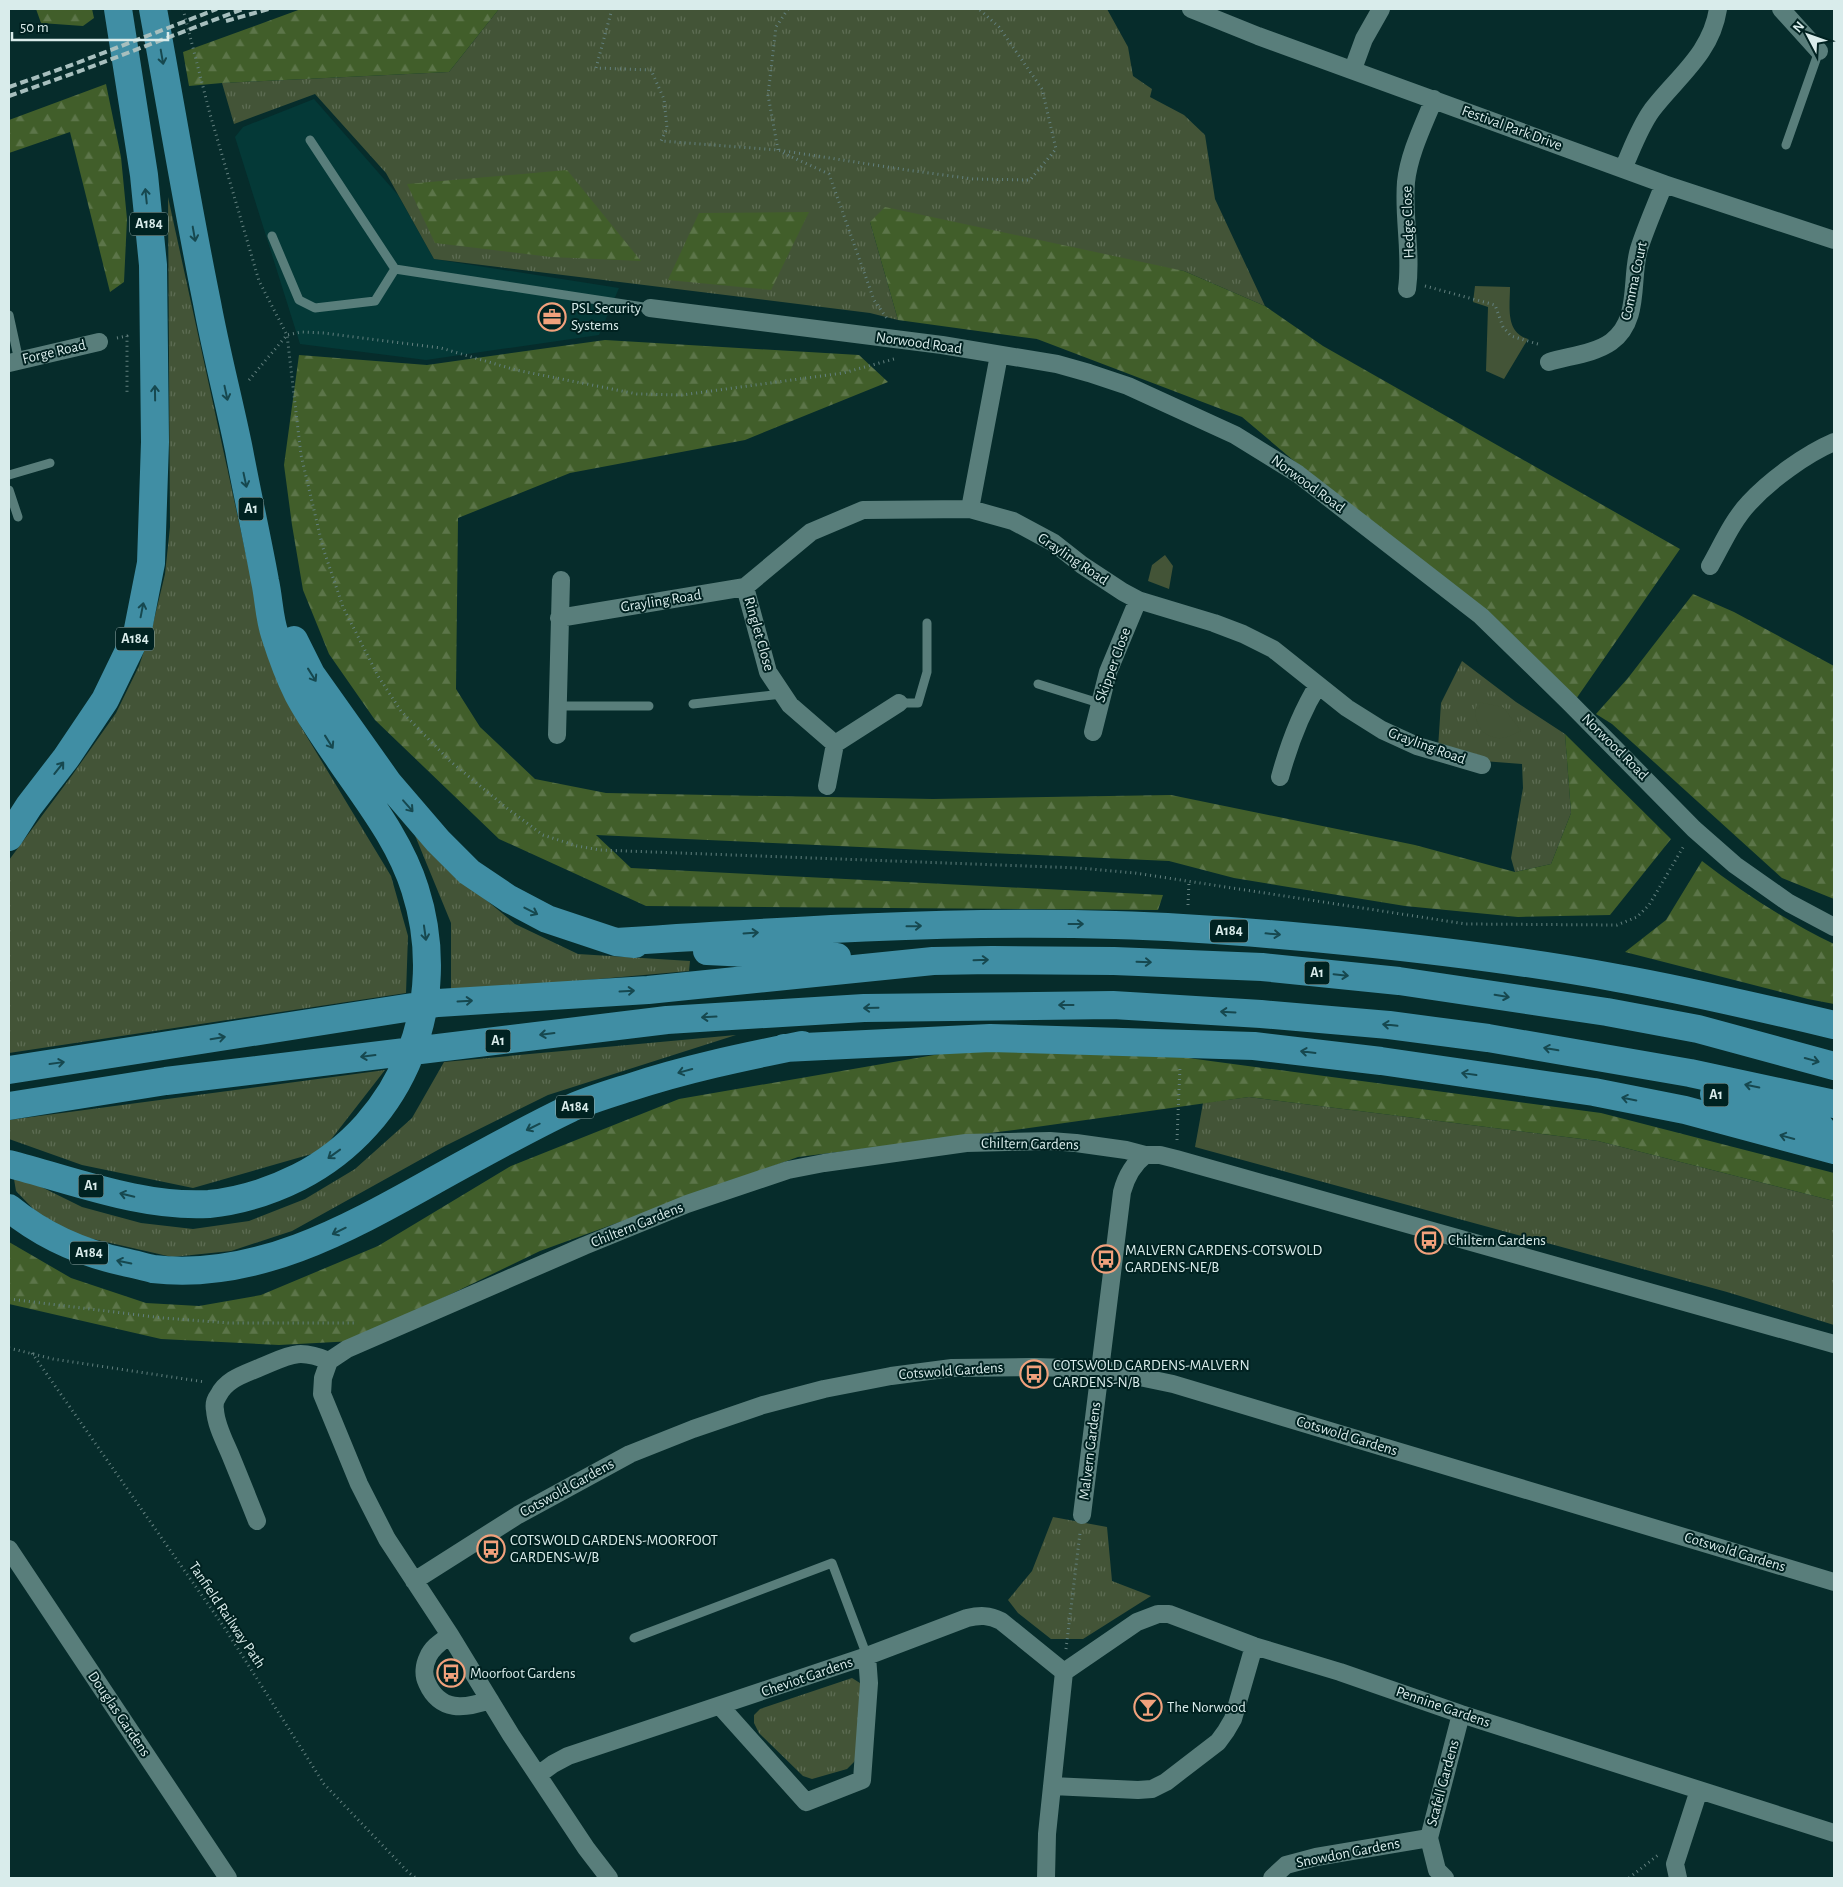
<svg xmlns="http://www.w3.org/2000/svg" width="1843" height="1887" viewBox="0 0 1843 1887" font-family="'Alegreya Sans',sans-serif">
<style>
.built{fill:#043937}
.grass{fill:url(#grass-tufts)}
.forest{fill:url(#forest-firs)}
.park{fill:#435437}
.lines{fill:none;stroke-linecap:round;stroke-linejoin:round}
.path{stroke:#63807f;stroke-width:3;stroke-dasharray:1 4;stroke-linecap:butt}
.lane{stroke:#597e7b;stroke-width:9}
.street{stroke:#597e7b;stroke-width:18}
.highway{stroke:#408ea4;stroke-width:28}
.rail{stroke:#a7bfbe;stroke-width:4;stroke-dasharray:8 4;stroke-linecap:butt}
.oneway{stroke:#16484f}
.labels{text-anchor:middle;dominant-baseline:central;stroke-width:4;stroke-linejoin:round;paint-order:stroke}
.shield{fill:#002221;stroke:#98afae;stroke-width:1}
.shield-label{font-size:14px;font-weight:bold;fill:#d9eceb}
.street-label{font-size:15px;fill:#d9eceb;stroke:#002221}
.poi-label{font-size:15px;fill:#d9eceb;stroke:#002221;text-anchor:start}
</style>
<defs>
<pattern id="grass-tufts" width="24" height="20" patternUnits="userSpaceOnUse" patternTransform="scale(1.25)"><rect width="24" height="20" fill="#435437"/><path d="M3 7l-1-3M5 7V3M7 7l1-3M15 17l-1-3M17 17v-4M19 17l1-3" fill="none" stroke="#5e6d54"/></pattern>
<pattern id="forest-firs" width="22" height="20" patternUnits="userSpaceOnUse" patternTransform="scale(1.25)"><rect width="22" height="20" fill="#415e2a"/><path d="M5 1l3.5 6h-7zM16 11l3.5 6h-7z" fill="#5c7549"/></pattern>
</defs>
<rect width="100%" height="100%" fill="#062c2b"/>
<path class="built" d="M314 99 398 195 434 259 619 288 599 335 426 360 300 344 235 137 243 127Z"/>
<path class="grass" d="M499 9H1107L1128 47 1133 76 1152 89 1150 97 1184 115 1205 135 1215 199 1265 306 1184 271 870 222 898 320 870 313 434 259 386 173 315 94 234 124 222 83 449 72Z
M168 197 259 614 301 727 391 876 408 936 406 993 9 1053V860L73 774 116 713 139 666 153 624 165 574 170 527Z
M1462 661 1516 702 1565 734 1571 813 1551 864 1515 872 1511 858 1523 788 1522 764 1483 761 1438 748 1441 703Z
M414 833 444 865 515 924 578 954 690 961 689 971 451 992V923Z
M736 1035 548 1095 445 1146 292 1231 231 1251 172 1257 80 1236 40 1216 16 1191 13 1173 82 1207 141 1223 193 1229 249 1221 305 1199 355 1169 412 1118 444 1062Z
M385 1070 322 1151 193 1188 82 1165 9 1139V1120Z
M1249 1097 1598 1141 1834 1201V1325L1727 1292 1195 1147 1203 1103Z
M1053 1517 1107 1527 1112 1581 1151 1596 1083 1639H1051L1018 1613 1008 1600 1032 1571Z
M852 1678 860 1683 862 1691 858 1755 854 1762 847 1769 812 1779 803 1776 759 1733 754 1723V1715L760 1709Z"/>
<path class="forest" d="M36 9H92L94 18 83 26 41 23Z
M301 9H499L449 72 222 83 189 86 183 52Z
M106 84 121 157 127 219 124 282 110 292 70 132 9 153V120Z
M567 170 641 261 551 257 435 243 407 184Z
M885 207 1184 271 1265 306 1323 346 1680 549 1576 699 1242 417 1037 339 898 320 870 222Z
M809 212 771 290 668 280 699 213Z
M605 340 859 355 888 382 745 440 570 473 458 518 456 689 480 727 535 779 606 793 933 799 1171 795 1415 845 1515 872 1551 864 1571 813 1565 734 1671 839 1610 915 1518 917 1405 906 1234 878 1169 861 596 835 631 868 1163 895 1158 910 646 906 499 839 375 720 329 654 303 590 292 525 284 465 299 355 427 365Z
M1693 594 1734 612 1834 666V899L1782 878 1612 724 1596 714 1628 678Z
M1702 861C1743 893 1787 921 1834 944V1004L1808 999 1625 952 1666 920Z
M963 1050 1166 1055 1601 1113 1834 1173V1201L1598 1141 1249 1097 1029 1128 798 1157 540 1251 354 1341 279 1345 161 1339 9 1304V1242L71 1278 146 1303 199 1306 261 1295 378 1246 511 1166 679 1099Z"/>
<path class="park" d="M1475 286 1510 287C1510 307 1505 332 1528 339L1504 379 1486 371 1488 307 1473 302Z
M1165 555 1173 566 1169 589 1148 581 1152 565Z
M1478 702 1503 707 1521 731C1515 733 1508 738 1502 738 1482 740 1470 718 1478 702Z"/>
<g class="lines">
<path class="path" d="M183 9 210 114 259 281 287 335 301 455 323 548 343 607 378 676 401 711 450 761 508 809 543 835 577 846 600 850 1079 868 1135 873 1466 924 1617 925 1637 917 1649 905 1685 844
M612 9 596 68 651 70 664 99 667 128 661 141 778 150 907 170 973 179 1030 180 1056 149 1042 89 999 27 979 9
M778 150 768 95 776 27 788 9
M783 153 829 174 874 300 888 320
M1425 286 1495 305 1503 327 1511 336 1541 345
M117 338 127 336V395
M249 380 287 335 301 332 323 333 441 348 516 370 637 394 682 395 843 373 894 359
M1188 905 1189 881
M1177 1140 1180 1066
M9 1299 163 1318 229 1323H357
M9 1348 53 1359 205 1382
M32 1353 224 1627 324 1784 408 1872 416 1878
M1066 1649 1080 1533
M1629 1878 1658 1855"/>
<path class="lane" d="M310 140 395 269 650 308
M1786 145 1819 51
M272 236 299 300 315 308 375 301 395 269
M9 315 19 361
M9 475 50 463
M9 490 18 517
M1038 684 1099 703
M899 703H918L927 672V623
M693 704 782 694
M558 706H649
M634 1638 832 1563 867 1656"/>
<path class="street" d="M1191 9 1258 36 1664 184 1834 240
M1781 9 1819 51
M1353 69 1364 39 1381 9
M1623 169C1632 149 1639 128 1652 110 1677 77 1711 54 1718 9
M1407 289C1412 253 1403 218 1406 182 1409 154 1423 126 1434 99
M650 308 942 345 1057 364 1089 373 1128 386 1235 435 1298 474 1481 616 1570 703 1694 829 1735 865 1789 903 1834 927
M1549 362C1568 356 1594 354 1611 342 1641 320 1630 279 1639 249 1646 227 1656 205 1664 184
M9 363 99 342
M970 509 999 355
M1710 566C1722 545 1732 521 1749 503 1770 480 1806 454 1834 442
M745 587 768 672 790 705 835 744 899 703
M559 618 745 587 811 532 863 510 970 509 1013 521 1054 543 1082 565 1123 592 1138 600 1214 623 1243 634 1273 649 1347 708 1382 730 1417 746 1482 765
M1093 732 1108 672 1138 600
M557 735 561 580
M1280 777C1289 744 1300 714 1318 685
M827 786 835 744
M329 1361 347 1349 584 1246 687 1204 788 1170 824 1163 966 1143 1050 1141 1076 1143 1126 1150 1145 1155H1160L1176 1159 1834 1344
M329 1361 323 1378 322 1394 359 1484 387 1539 450 1635 511 1735 586 1848 609 1878
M1082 1515 1122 1192C1126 1177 1132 1165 1145 1155
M257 1521C248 1498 239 1476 230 1454 224 1440 216 1425 215 1410 214 1405 215 1400 218 1396 226 1379 245 1374 261 1367 290 1355 298 1348 329 1361
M9 1549 228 1878
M414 1581 518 1515 630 1454 693 1429 763 1405 824 1389 891 1376 952 1368 1034 1367 1101 1369 1173 1384 1834 1582
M450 1635C442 1641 432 1647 428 1657 424 1665 423 1675 427 1683 440 1712 464 1709 490 1700
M1064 1672 1137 1622 1158 1614H1169L1254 1646 1340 1672 1461 1714 1834 1833
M720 1706 806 1802 862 1780 869 1683 867 1656
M538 1775 553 1764 568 1756 867 1656 967 1618C980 1615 989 1615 1001 1621L1064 1672
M1052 1786 1138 1790 1152 1789 1166 1782 1218 1742 1226 1731 1233 1719 1254 1646
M1046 1878 1047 1834 1064 1672
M1272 1878 1286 1865 1316 1857 1429 1838
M1445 1878 1437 1870 1429 1838 1461 1714
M1678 1878 1675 1864 1699 1790"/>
<path class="highway" d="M294 640 311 674 389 784 438 841 469 872 509 899 547 919 616 942 635 944
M9 837 29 806 66 758 105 700 137 634 151 563 155 442 153 265 144 175 118 9
M616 942C782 931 948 920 1115 925 1195 927 1275 934 1355 942 1442 951 1531 962 1617 978 1690 991 1762 1008 1834 1025
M707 951 837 957
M784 1048 990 1038 1254 1046 1381 1061 1594 1092 1685 1110 1834 1150
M9 1070 438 1003 648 990 933 961 992 960 1114 961 1262 967 1399 981 1607 1012 1698 1029 1834 1066
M1714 1094 1821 1128
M9 1106 166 1081 667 1020 864 1008 1113 1005 1261 1014 1389 1025 1488 1038 1690 1073 1834 1104
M9 1164C72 1180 142 1208 209 1204 240 1201 271 1191 299 1177 404 1123 451 1001 415 889 400 841 368 801 340 760 326 739 310 717 298 694 289 676 281 654 275 635 269 618 269 599 265 581 257 537 247 493 239 450 229 401 216 352 207 303 187 205 171 107 153 9
M9 1208C42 1235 82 1253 124 1262 134 1264 144 1267 153 1269 256 1281 349 1228 435 1180 480 1155 525 1130 571 1108 589 1100 609 1094 628 1088 685 1069 743 1057 802 1045"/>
<path class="rail" d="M226 21 269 9
M9 87 77 63 217 9
M9 96 80 71 243 9"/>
</g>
<defs><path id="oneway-shaft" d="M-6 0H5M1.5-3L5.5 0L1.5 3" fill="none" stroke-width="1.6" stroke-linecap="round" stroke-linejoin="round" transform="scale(1.25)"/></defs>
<g class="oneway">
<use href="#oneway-shaft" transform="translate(162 57) rotate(80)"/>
<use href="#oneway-shaft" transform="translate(146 196) rotate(-96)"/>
<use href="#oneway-shaft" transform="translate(194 234) rotate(80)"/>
<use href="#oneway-shaft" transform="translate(155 393) rotate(-91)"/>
<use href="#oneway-shaft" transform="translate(226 393) rotate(78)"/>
<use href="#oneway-shaft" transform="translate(245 480) rotate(78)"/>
<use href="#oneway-shaft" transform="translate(142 610) rotate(-79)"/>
<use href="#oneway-shaft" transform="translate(312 675) rotate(58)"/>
<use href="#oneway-shaft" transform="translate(329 742) rotate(58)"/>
<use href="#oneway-shaft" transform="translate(59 768) rotate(-52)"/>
<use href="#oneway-shaft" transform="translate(408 806) rotate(49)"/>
<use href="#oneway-shaft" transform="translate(531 911) rotate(27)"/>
<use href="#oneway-shaft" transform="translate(1076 924)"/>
<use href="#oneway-shaft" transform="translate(914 926) rotate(-1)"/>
<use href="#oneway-shaft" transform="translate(425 933) rotate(82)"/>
<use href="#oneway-shaft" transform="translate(751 933) rotate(-4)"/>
<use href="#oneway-shaft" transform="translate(1273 934) rotate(5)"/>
<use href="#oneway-shaft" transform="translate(981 960) rotate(-2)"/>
<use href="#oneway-shaft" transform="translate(1144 962) rotate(2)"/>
<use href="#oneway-shaft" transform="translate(1341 975) rotate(6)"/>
<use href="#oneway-shaft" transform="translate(627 991) rotate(-3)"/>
<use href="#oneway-shaft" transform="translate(1502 996) rotate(9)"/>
<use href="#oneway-shaft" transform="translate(465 1001) rotate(-3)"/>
<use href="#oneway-shaft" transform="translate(1066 1005) rotate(180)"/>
<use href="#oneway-shaft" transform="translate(871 1008) rotate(179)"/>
<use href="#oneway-shaft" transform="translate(1228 1012) rotate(-177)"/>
<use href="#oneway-shaft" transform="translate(709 1017) rotate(177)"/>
<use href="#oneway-shaft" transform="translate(1390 1025) rotate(-174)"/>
<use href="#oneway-shaft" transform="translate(547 1034) rotate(173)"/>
<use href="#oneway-shaft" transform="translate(218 1038) rotate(-9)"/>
<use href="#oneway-shaft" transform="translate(1551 1049) rotate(-170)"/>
<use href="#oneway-shaft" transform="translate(1308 1052) rotate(-173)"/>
<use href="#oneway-shaft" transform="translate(368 1056) rotate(173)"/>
<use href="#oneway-shaft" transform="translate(1812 1060) rotate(15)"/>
<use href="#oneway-shaft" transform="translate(57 1063) rotate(-8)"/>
<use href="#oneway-shaft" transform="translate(685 1071) rotate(165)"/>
<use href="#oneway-shaft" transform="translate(1469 1074) rotate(-172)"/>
<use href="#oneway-shaft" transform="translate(1752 1086) rotate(-168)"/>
<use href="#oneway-shaft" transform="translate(1629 1099) rotate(-169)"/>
<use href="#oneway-shaft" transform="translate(533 1127) rotate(154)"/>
<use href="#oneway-shaft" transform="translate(1787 1137) rotate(-165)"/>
<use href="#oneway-shaft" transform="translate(334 1154) rotate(144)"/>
<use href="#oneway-shaft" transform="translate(127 1195) rotate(-167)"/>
<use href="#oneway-shaft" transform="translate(339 1231) rotate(154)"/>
<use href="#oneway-shaft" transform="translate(124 1262) rotate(-168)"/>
</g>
<defs>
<g id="office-ring" transform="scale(1.4375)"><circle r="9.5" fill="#002221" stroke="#f1a17c" stroke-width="1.5"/><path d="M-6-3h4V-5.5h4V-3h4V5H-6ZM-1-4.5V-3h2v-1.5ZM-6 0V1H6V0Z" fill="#f1a17c"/></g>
<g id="bus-ring" transform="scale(1.4375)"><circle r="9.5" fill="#002221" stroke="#f1a17c" stroke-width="1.5"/><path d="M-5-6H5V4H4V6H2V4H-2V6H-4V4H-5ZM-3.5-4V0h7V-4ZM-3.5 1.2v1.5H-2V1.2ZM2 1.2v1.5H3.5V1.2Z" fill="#f1a17c"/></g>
<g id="bar-ring" transform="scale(1.4375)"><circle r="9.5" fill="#002221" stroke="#f1a17c" stroke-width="1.5"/><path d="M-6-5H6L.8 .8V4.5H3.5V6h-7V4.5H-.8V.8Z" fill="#f1a17c"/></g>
</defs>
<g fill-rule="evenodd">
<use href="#office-ring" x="552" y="317"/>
<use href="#bus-ring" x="1429" y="1240"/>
<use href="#bus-ring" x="1106" y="1259"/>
<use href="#bus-ring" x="1034" y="1374"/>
<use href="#bus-ring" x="491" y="1549"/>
<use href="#bus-ring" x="451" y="1673"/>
<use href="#bar-ring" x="1148" y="1707"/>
</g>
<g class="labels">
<g class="shield">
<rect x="130" y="212.5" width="38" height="23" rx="4"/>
<rect x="238.5" y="497.5" width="25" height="23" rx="4"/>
<rect x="116" y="627.5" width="38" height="23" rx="4"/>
<rect x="1210" y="919.5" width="38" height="23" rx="4"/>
<rect x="1304.5" y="961.5" width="25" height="23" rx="4"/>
<rect x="485.5" y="1029.5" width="25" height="23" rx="4"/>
<rect x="1703.5" y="1083.5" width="25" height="23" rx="4"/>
<rect x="556" y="1095.5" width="38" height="23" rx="4"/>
<rect x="78.5" y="1174.5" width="25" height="23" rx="4"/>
<rect x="70" y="1241.5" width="38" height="23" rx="4"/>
</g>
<g class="shield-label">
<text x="149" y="224">A184</text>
<text x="251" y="509">A1</text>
<text x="135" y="639">A184</text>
<text x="1229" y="931">A184</text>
<text x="1317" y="973">A1</text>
<text x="498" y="1041">A1</text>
<text x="1716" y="1095">A1</text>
<text x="575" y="1107">A184</text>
<text x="91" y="1186">A1</text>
<text x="89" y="1253">A184</text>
</g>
<g class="street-label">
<text transform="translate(1512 128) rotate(20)">Festival Park Drive</text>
<text transform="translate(1408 222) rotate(-92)">Hedge Close</text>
<text transform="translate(1634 281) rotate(-78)">Comma Court</text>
<text transform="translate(919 343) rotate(8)">Norwood Road</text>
<text transform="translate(54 352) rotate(-13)">Forge Road</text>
<text transform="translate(1308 484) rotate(36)">Norwood Road</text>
<text transform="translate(1073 559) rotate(34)">Grayling Road</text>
<text transform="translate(661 601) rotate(-9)">Grayling Road</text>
<text transform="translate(759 634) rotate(74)">Ringlet Close</text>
<text transform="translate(1113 665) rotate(-70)">Skipper Close</text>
<text transform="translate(1427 746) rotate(20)">Grayling Road</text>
<text transform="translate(1615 747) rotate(45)">Norwood Road</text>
<text transform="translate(1030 1144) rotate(1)">Chiltern Gardens</text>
<text transform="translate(637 1225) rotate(-22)">Chiltern Gardens</text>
<text transform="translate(951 1371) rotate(-4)">Cotswold Gardens</text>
<text transform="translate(1347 1436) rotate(17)">Cotswold Gardens</text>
<text transform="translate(1090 1451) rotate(-83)">Malvern Gardens</text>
<text transform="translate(567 1488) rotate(-29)">Cotswold Gardens</text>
<text transform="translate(1735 1552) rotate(17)">Cotswold Gardens</text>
<text transform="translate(227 1615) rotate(56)">Tanfield Railway Path</text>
<text transform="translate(807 1677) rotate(-19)">Cheviot Gardens</text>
<text transform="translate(1443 1707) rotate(19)">Pennine Gardens</text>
<text transform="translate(119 1714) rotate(56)">Douglas Gardens</text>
<text transform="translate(1443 1783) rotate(-75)">Scafell Gardens</text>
<text transform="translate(1348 1853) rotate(-11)">Snowdon Gardens</text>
</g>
<g class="poi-label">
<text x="571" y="308">PSL Security<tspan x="571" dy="17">Systems</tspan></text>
<text x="1448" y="1240">Chiltern Gardens</text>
<text x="1125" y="1250">MALVERN GARDENS-COTSWOLD<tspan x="1125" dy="17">GARDENS-NE/B</tspan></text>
<text x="1053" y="1365">COTSWOLD GARDENS-MALVERN<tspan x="1053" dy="17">GARDENS-N/B</tspan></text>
<text x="510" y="1540">COTSWOLD GARDENS-MOORFOOT<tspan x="510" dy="17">GARDENS-W/B</tspan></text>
<text x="470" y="1673">Moorfoot Gardens</text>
<text x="1167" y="1707">The Norwood</text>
</g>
</g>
<rect width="1843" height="1887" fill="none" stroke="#d9eceb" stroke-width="20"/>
<g transform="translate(1808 35) rotate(311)" stroke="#002221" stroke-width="4" paint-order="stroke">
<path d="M0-4L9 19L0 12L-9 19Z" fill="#d9eceb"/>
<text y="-8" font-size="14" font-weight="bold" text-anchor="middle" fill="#d9eceb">N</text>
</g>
<path d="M12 32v8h156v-8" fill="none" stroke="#d9eceb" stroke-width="2.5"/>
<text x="20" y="32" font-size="15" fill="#d9eceb" stroke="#002221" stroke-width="4" paint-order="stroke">50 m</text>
</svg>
